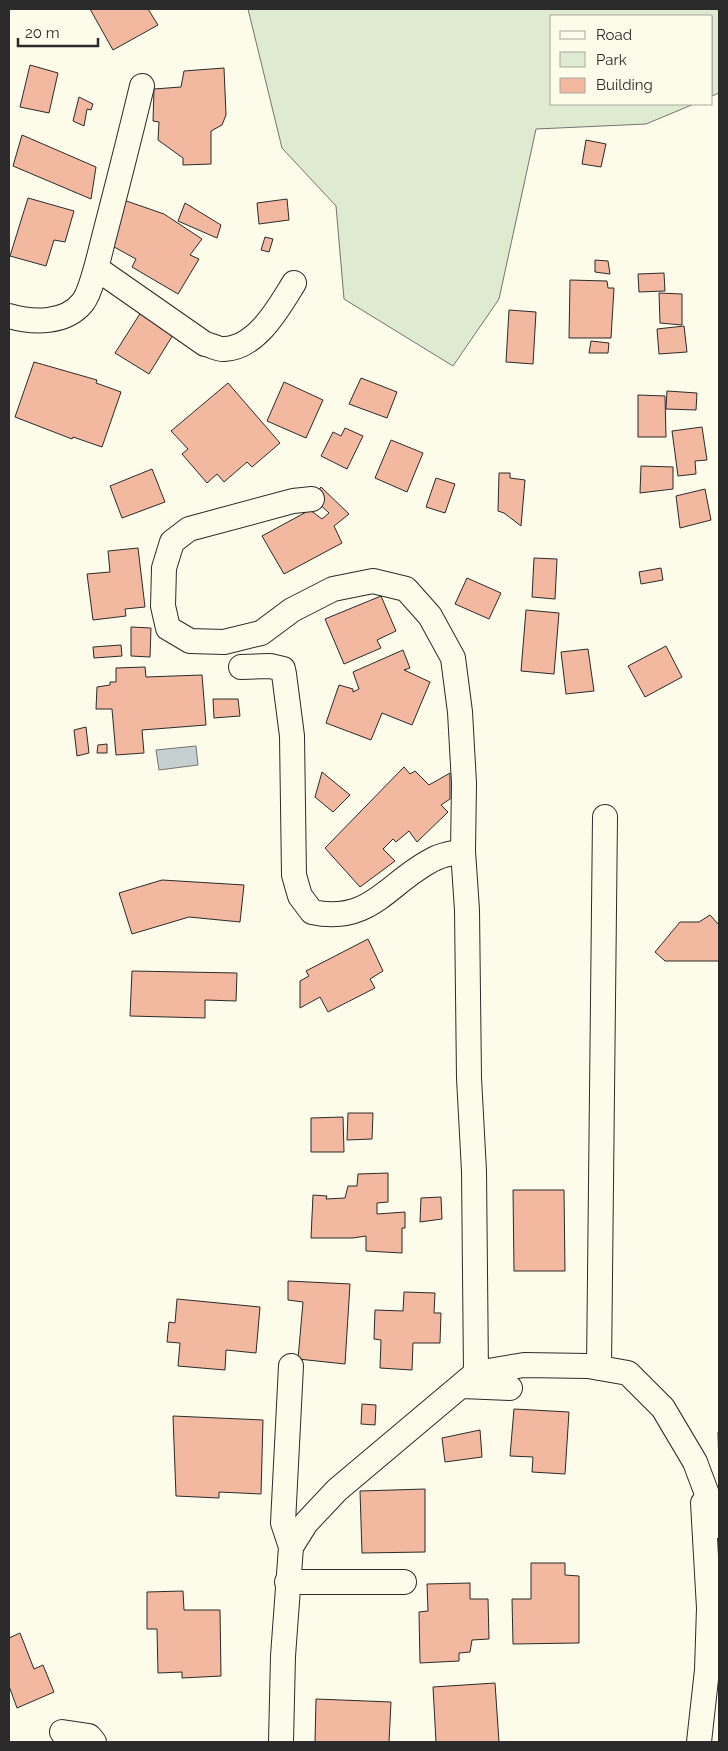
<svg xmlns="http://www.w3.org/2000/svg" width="728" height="1751" viewBox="0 0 728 1751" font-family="Raleway,sans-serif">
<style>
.green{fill:#deebd1;stroke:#74746e}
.water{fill:#c7d0d0;stroke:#74746e}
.building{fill:#f2b8a0;stroke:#2b2b2b}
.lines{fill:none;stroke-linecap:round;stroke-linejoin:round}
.minor-casing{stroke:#2b2b2b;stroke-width:26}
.minor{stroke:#fdfbea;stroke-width:24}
</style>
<rect width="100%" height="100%" fill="#fdfbea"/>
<path class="green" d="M248 9H719V93L712 96V16H552V104H694L646 124 536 129 499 299 453 366 344 299 336 206 282 148Z"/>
<path class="water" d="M196 746 198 765 159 770 156 750Z"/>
<path class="building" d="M90 9H148L158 25 113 50Z
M30 65 58 73 49 113 20 107Z
M224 68 226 115 222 125 211 131V164L183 165V158L158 140 159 122 153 121 154 89 181 87 184 71Z
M79 97 93 104 91 110 87 109 84 126 73 121Z
M22 135 96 167 91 199 13 166Z
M586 140 606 144 601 167 582 164Z
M112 196 164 214 202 239 190 255 199 259 178 294 132 267 136 259 105 242Z
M28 198 74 211 65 242 54 240 46 266 10 256Z
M287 199 289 220 259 224 257 203Z
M185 203 221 225 217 238 178 221Z
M265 237 273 239 269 252 261 250Z
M595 260 608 261 610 274 595 272Z
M664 273 665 291 639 292 638 274Z
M570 280 607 281 608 288H614L611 338H569Z
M659 293 682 294V325L660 323Z
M143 309 176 330 149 374 115 353Z
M509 310 536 312 533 364 506 362Z
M684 326 687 352 659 354 657 329Z
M591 341 609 343 608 353H589Z
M34 362 97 380 96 383 121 392 102 447 73 437 72 439 15 417Z
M361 378 397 392 387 418 349 404Z
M284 382 323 400 306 438 267 421Z
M228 383 280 443 252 467 247 462 224 482 217 474 207 483 182 454 188 449 171 431Z
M667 391 697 393 696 410 666 409Z
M638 395 665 396 666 437H638Z
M702 427 707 460 695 461 696 474 678 476 672 431Z
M345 428 363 436 347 469 321 456 333 432 341 436Z
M391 440 423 453 407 492 375 478Z
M641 466 673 467V489L640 493Z
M152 469 165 502 122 518 110 486Z
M499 473H510V478L525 480 521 526 504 513 498 511Z
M436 478 455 484 445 513 426 507Z
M321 487 349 514 334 526 342 543 284 574 262 536 310 510 322 519 329 513 313 498Z
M705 489 711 520 680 528 676 496Z
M138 548 145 607 125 609 126 616 93 620 87 574 110 572 108 551Z
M534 558 557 559 555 599 532 597Z
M661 568 663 580 641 584 639 572Z
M467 578 501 593 489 619 455 604Z
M381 596 396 631 377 640 381 648 344 664 325 619Z
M526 610 559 613 554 674 521 671Z
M131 627 151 628 150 657 131 656Z
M121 645 122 656 94 658 93 647Z
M666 646 682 677 645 697 628 666Z
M588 649 594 691 566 694 561 652Z
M403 650 410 668 404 670 430 682 412 725 382 713 371 740 326 723 339 685 353 689V692L359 689 353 672Z
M145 667 146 677 202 675 206 725 142 730 144 753 116 755 112 709H96L97 687 110 685V682H116V668Z
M213 699H238L240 716 214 718Z
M86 727 89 753 77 756 74 730Z
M107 744V753H97L98 745Z
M404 767 410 774 415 771 429 785 450 773V799L441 805 448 812 417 842 409 831 396 842 393 839 383 849 395 861 360 887 325 848Z
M322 772 350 795 333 812 315 797Z
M162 880 244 885 240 922 189 917 132 934 119 893Z
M710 915 719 925V961H665L655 952 680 922H699Z
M368 939 383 971 370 979 375 988 328 1012 320 997 300 1008V981L309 976 306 971Z
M132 971 237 973 236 1001 205 1000V1018L130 1016Z
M348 1113H373L372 1139 347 1140Z
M343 1117 344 1152H311V1118Z
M388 1173V1202L377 1203V1214L405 1212V1228H402V1253L366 1251V1236L353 1238H311L313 1195 327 1196 326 1199 345 1198 348 1186H357L358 1174Z
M513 1190H564L565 1271H514Z
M441 1197 442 1219 420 1222 421 1198Z
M288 1281 350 1284 345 1364 298 1359 303 1302 288 1300Z
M404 1292 435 1293 434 1313H441L440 1343H413L412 1370 380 1368 381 1340 374 1339 375 1310 403 1311Z
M177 1299 260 1307 256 1353 226 1350 225 1370 178 1366 180 1343 167 1342 169 1322 175 1323Z
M362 1404 376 1405 375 1425 361 1424Z
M514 1409 569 1412 565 1474 532 1472 533 1457 510 1456Z
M173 1416 263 1420 261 1494 219 1492V1498L176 1496Z
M480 1430 482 1457 445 1462 442 1438Z
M718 1432H719V1469Z
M425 1489V1552L362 1553 360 1491Z
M531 1563H565V1575L579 1576V1643L513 1644 512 1599H531Z
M470 1583V1599H488L489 1639 472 1640 470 1652 459 1653V1661L420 1663 419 1612 428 1611 427 1584Z
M183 1591 184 1610H220L221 1676 182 1678V1672L158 1673 157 1629H147V1592Z
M20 1633 34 1669 43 1665 54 1692 17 1708 9 1686V1638Z
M495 1683 499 1742H436L433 1687Z
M316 1699 391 1702 389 1742H315Z"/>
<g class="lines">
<g class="minor-casing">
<path id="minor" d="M96 268 205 344C211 345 219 350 224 349 257 348 279 307 294 283
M9 316C33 323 66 324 83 302 92 290 100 252 104 237 117 187 130 136 142 86
M312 499 293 501 189 529 172 542 164 568 163 606 168 628 190 641 224 642 261 633 292 610 333 589 373 581 406 589 430 616 453 658 460 712 464 783 463 851 467 910 469 1078 474 1171 476 1373
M241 667 270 666 283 669 284 674 292 736 294 875 300 896 312 912C372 925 389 880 436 858 444 854 454 853 463 851
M291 1366 283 1523 291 1547
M599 1368 605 817
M462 1386 510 1388
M287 1582H404
M62 1732 89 1736 94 1742
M281 1742 283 1656 291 1547 306 1523 337 1490 476 1373 524 1365 588 1366 628 1373 663 1408 695 1462 719 1526
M699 1742 707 1670 709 1608 703 1503"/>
</g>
<use href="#minor" class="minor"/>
</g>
<rect width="728" height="1751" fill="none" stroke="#2b2b2b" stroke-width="20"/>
<rect x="550" y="15" width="162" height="90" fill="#fdfbea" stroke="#a9a89e"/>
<rect x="560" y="31" width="25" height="8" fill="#fdfbea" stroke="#a9a89e"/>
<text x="596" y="40" font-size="15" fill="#2b2b2b">Road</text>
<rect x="560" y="52" width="25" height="15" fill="#deebd1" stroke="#a9a89e"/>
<text x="596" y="65" font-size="15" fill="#2b2b2b">Park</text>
<rect x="560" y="78" width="25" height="15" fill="#f2b8a0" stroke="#a9a89e"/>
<text x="596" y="90" font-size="15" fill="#2b2b2b">Building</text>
<path d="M18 38v8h80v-8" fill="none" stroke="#2b2b2b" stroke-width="2.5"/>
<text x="25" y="38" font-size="15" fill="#2b2b2b" stroke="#fdfbea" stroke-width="4" paint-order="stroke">20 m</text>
</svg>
